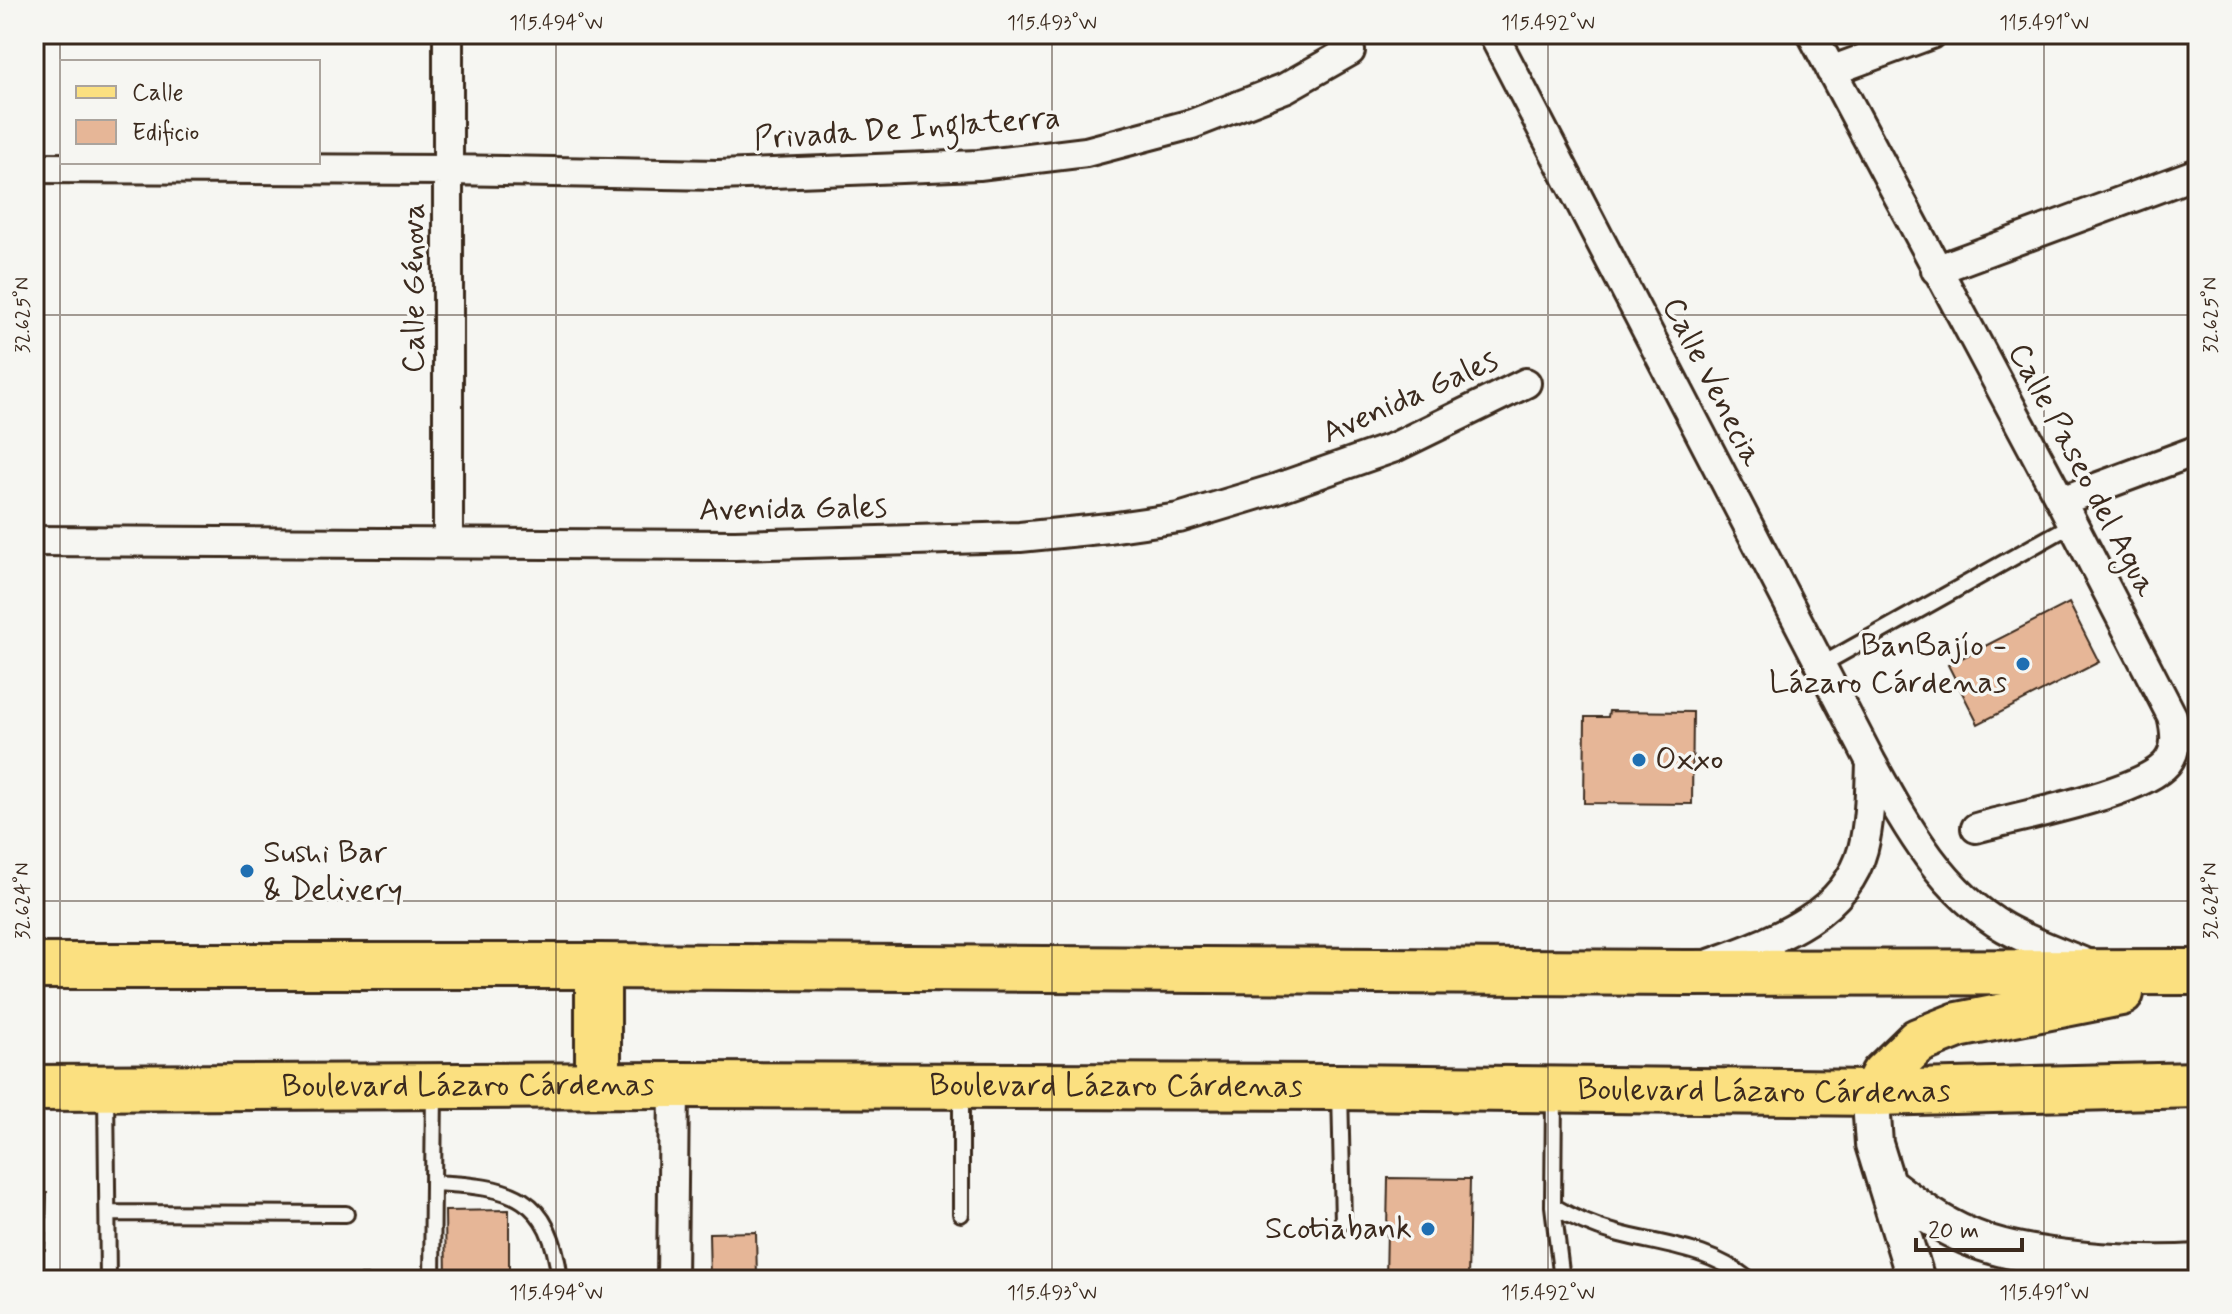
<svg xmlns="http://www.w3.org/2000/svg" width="2232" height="1314" viewBox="0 0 2232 1314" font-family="Mynerve,sans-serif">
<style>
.building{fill:#e6b697;stroke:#3b2a1e;stroke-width:2}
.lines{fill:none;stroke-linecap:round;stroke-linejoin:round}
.service-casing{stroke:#3b2a1e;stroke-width:20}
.minor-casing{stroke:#3b2a1e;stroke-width:34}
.tertiary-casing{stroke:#3b2a1e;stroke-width:42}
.primary-casing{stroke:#3b2a1e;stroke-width:50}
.service{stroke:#f6f6f2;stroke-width:14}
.minor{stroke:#f6f6f2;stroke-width:28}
.tertiary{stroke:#f6f6f2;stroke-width:36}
.primary{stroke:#fbe080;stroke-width:44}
.ticks{fill:none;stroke:#3b2a1e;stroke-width:2;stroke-opacity:0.45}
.poi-dot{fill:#1f6fb2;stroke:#f6f6f2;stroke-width:3}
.labels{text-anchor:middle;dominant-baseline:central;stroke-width:7;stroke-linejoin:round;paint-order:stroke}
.street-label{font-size:32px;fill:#3b2a1e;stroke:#f6f6f2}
.poi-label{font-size:32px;fill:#3b2a1e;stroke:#f6f6f2;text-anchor:end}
.neatline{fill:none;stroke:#3b2a1e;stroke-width:3}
.ticks-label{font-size:20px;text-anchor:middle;fill:#3b2a1e}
</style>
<rect width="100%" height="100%" fill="#f6f6f2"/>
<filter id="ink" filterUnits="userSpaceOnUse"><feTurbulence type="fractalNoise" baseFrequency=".0125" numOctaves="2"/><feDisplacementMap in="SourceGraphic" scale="16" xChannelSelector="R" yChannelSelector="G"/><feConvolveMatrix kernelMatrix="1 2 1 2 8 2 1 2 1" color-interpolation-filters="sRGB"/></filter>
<g filter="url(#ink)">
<path class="building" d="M2069 603 2099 662 1978 724 1948 665Z
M1609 711 1693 712 1692 804 1584 803 1585 717H1608Z
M1388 1178 1470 1179 1468 1280H1386Z
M34 1193H47L45 1250 34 1249Z
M509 1210V1280H446L445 1211Z
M756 1232 757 1280H710L709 1233Z
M176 1275H367V1280H171Z"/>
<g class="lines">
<g class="service-casing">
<path id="service" d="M1821 665 2073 524
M961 1091V1214
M1340 1091 1343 1222
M106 1092 108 1280
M1554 1093 1553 1206C1573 1218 1594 1227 1616 1233 1664 1246 1708 1247 1749 1280
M434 1183C512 1187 550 1194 560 1280
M1553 1206 1562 1280
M108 1213 346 1214
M432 1280 434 1090"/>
</g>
<g class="minor-casing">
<path id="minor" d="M448 34V542
M1493 34 1871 762C1906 825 1941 891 2005 928 2032 943 2062 953 2090 965
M1812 34 2061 501 2172 716C2176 732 2178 749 2167 763 2141 794 2018 816 1976 828
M1831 71 1931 34
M34 168 448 170 718 175 979 165 1086 152 1192 124 1285 88 1350 51
M1936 270 2198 173
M2061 501 2198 450
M34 541 735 545 1020 537 1109 528 1179 518 1275 489 1395 447 1526 383
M1710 964C1768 942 1845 918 1863 849 1870 821 1870 791 1871 763
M672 1280 674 1085"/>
</g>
<g class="tertiary-casing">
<path id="tertiary" d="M1874 1093 1872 1116 1874 1144 1916 1280
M1890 1187C1915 1206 1938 1224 1967 1236 2023 1261 2137 1267 2198 1263"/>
</g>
<g class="primary-casing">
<g id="primary">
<path d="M34 966H598L1685 973 2198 972"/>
<path d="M598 966V1085"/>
<path id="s1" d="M34 1088 674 1085 1339 1087 1874 1093 2198 1085"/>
<path d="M1874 1093 1883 1075 1918 1041 1958 1025 2121 993"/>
</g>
</g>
<use href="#service" class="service"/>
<use href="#minor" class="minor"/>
<use href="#tertiary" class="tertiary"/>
<use href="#primary" class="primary"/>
</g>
</g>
<path class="ticks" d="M60 34V1280M556 34V1280M1052 34V1280M1548 34V1280M2044 34V1280M34 315H2198M34 901H2198"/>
<g class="poi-dot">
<circle cx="2023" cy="664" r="8"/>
<circle cx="1639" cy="760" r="8"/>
<circle cx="247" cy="871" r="8"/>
<circle cx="1428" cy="1229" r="8"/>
</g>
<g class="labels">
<g class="street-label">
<text transform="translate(907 129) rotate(-4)">Privada De Inglaterra</text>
<text transform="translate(414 288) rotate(-90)">Calle Génova</text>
<text transform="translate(1712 382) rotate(63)">Calle Venecia</text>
<text transform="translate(1410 397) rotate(-24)">Avenida Gales</text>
<text transform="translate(2082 470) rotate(62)">Calle Paseo del Agua</text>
<text transform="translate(793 509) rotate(-1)">Avenida Gales</text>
<text stroke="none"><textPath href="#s1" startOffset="434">Boulevard Lázaro Cárdenas</textPath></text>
<text stroke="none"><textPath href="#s1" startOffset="1082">Boulevard Lázaro Cárdenas</textPath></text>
<text stroke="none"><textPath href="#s1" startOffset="1730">Boulevard Lázaro Cárdenas</textPath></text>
</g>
<g class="poi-label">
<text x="2007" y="646">BanBajío -<tspan x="2007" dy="37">Lázaro Cárdenas</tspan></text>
<text x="1655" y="760" text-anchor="start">Oxxo</text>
<text x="263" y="853" text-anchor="start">Sushi Bar<tspan x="263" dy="37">&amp; Delivery</tspan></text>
<text x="1412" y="1229">Scotiabank</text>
</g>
</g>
<rect width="2232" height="1314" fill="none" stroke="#f6f6f2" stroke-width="88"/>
<rect x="60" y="60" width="260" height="104" fill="#f6f6f2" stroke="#aba49d" stroke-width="2"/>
<rect x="76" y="86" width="40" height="12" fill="#fbe080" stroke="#aba49d" stroke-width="2"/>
<text x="132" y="100" font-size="24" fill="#3b2a1e">Calle</text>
<rect x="76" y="120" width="40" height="24" fill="#e6b697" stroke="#aba49d" stroke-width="2"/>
<text x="132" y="140" font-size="24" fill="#3b2a1e">Edificio</text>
<path d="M1916 1238v12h106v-12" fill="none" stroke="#3b2a1e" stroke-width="4"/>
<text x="1928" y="1238" font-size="24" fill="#3b2a1e" stroke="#f6f6f2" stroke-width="6" paint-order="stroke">20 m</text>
<rect x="44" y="44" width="2144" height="1226" class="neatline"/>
<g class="ticks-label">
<text x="556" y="29">115.494°W</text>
<text x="1052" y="29">115.493°W</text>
<text x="1548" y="29">115.492°W</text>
<text x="2044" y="29">115.491°W</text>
<text transform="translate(22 315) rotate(-90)" y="7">32.625°N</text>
<text transform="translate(2210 315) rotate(-90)" y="7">32.625°N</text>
<text transform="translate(22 901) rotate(-90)" y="7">32.624°N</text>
<text transform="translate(2210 901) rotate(-90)" y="7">32.624°N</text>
<text x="556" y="1299">115.494°W</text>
<text x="1052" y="1299">115.493°W</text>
<text x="1548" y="1299">115.492°W</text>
<text x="2044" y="1299">115.491°W</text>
</g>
</svg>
